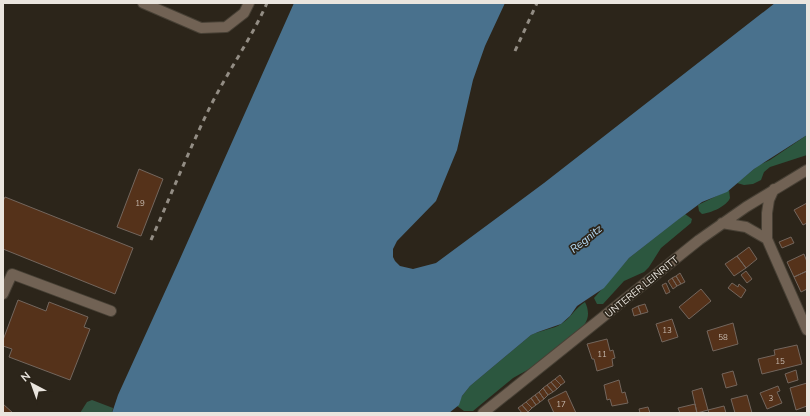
<svg xmlns="http://www.w3.org/2000/svg" width="810" height="416" viewBox="0 0 810 416" font-family="'Nunito Sans',sans-serif">
<style>
.green{fill:#325441}
.forest{fill:#2c573f}
.water{fill:#49718d}
.building{fill:#55321a;stroke:#73665d}
.lines{fill:none;stroke-linecap:round;stroke-linejoin:round}
.minor-casing{stroke:#474035;stroke-width:12}
.minor{stroke:#716254;stroke-width:10}
.rail{stroke:#938d84;stroke-width:3;stroke-dasharray:5 5;stroke-linecap:butt}
.labels{text-anchor:middle;dominant-baseline:central;stroke-width:3.5;stroke-linejoin:round;paint-order:stroke}
.number-label{font-size:8px;fill:#c5b8ad}
.street-label{font-size:10px;fill:#eae5de;stroke:#2c251a}
.water-label{font-size:11px;font-style:italic;fill:#b5dbf7;stroke:#2c251a}
</style>
<rect width="100%" height="100%" fill="#2c251a"/>
<path class="green" d="M92 400 113 408 112 413H80L87 402Z"/>
<path class="forest" d="M807 135V155L770 167 764 172 761 180 753 184 744 185 737 183 759 165 770 160Z
M729 190 730 198C727 206 711 213 702 214L699 211 698 205Z
M685 214 692 219 691 223 661 248 649 267 644 272 624 281 603 304H597L594 298 629 258Z
M585 302C590 312 589 322 580 329L531 368 513 378 473 411H464L457 406 462 396 470 386 531 335C541 330 554 329 561 324 571 318 575 308 585 302Z"/>
<path class="water" d="M294 3H505L485 46 473 80 457 150 436 201 397 241 393 249V257L395 261 400 266 413 269 436 263 544 183 775 3H807V135L754 169 727 192 702 202 679 219 629 258 604 288 577 306 570 316 561 324 538 332 531 335 470 386 462 396 459 405 449 413H112L118 395 179 261Z"/>
<path class="building" d="M139 169 163 179 141 236 117 227Z
M5 197 133 248 115 294 3 249V201Z
M807 203V223L803 225 794 210Z
M791 237 794 243 782 248 779 242Z
M749 247 757 259 746 268 737 256Z
M804 254 807 262V271L794 277 787 262Z
M737 256 746 268 734 276 725 264Z
M746 271 752 279 747 283 741 275Z
M807 271V289L801 292 794 277Z
M680 273 685 282 681 284 676 276Z
M676 276 681 284 677 286 672 278Z
M672 278 677 286 673 289 668 281Z
M666 283 670 292 666 294 662 285Z
M732 283 738 287 739 284 746 290 741 298 728 288Z
M701 289 711 301 689 319 679 307Z
M18 300 46 311 49 302 88 317 84 327 90 329 70 380 9 357 12 349 3 346V340Z
M645 304 648 312 641 314 638 306Z
M638 306 641 314 634 316 632 309Z
M672 319 678 337 662 342 656 324Z
M733 323 738 344 713 351 707 331Z
M607 339 610 351 613 350 615 358 612 359 613 366 597 371 594 359H592L587 344Z
M797 345 802 364 762 374 758 359 775 355 774 350Z
M796 370 798 380 788 383 785 374Z
M733 371 737 385 726 388 722 374Z
M560 375 565 382 561 385 555 379Z
M555 379 561 385 557 389 551 382Z
M619 380 622 393 625 392 628 403 612 406 610 399 607 400 604 385Z
M551 382 557 389 553 392 547 385Z
M807 383V406L796 410 790 388Z
M547 385 553 392 548 395 543 388Z
M778 386 780 391 777 392 782 403 767 409 760 393Z
M543 388 548 395 544 399 539 392Z
M702 388 708 410 697 413 692 391Z
M566 391 576 413H554L548 400Z
M539 392 544 399 540 402 535 395Z
M535 395 540 402 536 405 531 398Z
M747 395 752 413H735L731 399Z
M531 398 536 405 532 408 526 402Z
M526 402 532 408 528 412 522 405Z
M3 404 13 413H3Z
M695 404 697 413H680L678 408Z
M522 405 528 412 526 413H522L518 408Z
M724 406 726 413H709L708 410Z
M648 407 650 413H640L639 409Z"/>
<g class="lines">
<g class="minor-casing">
<path id="minor" d="M143 3 201 28 226 27 244 13 249 3
M774 189 769 200 767 213V239L807 330
M722 223 746 227 767 239
M3 294 12 274 111 311
M483 413 699 240 746 207 807 170"/>
</g>
<use href="#minor" class="minor"/>
<path class="rail" d="M515 51 537 3
M151 240C171 195 189 150 210 107 228 71 251 39 267 3"/>
</g>
<g class="labels">
<g class="number-label">
<text x="140" y="203">19</text>
<text x="667" y="330">13</text>
<text x="723" y="337">58</text>
<text x="602" y="354">11</text>
<text x="780" y="361">15</text>
<text x="771" y="398">3</text>
<text x="561" y="404">17</text>
</g>
<g class="street-label">
<text transform="translate(642 287) rotate(-39)">UNTERER LEINRITT</text>
</g>
<g class="water-label">
<text transform="translate(586 239) rotate(-39)">Regnitz</text>
</g>
</g>
<rect width="810" height="416" fill="none" stroke="#eae5de" stroke-width="8"/>
<g transform="translate(32 384) rotate(319)" stroke="#2c251a" stroke-width="3" paint-order="stroke">
<path d="M0-3L7 15L0 10L-7 15Z" fill="#eae5de"/>
<text y="-6" font-size="11" font-weight="bold" text-anchor="middle" fill="#eae5de">N</text>
</g>
</svg>
